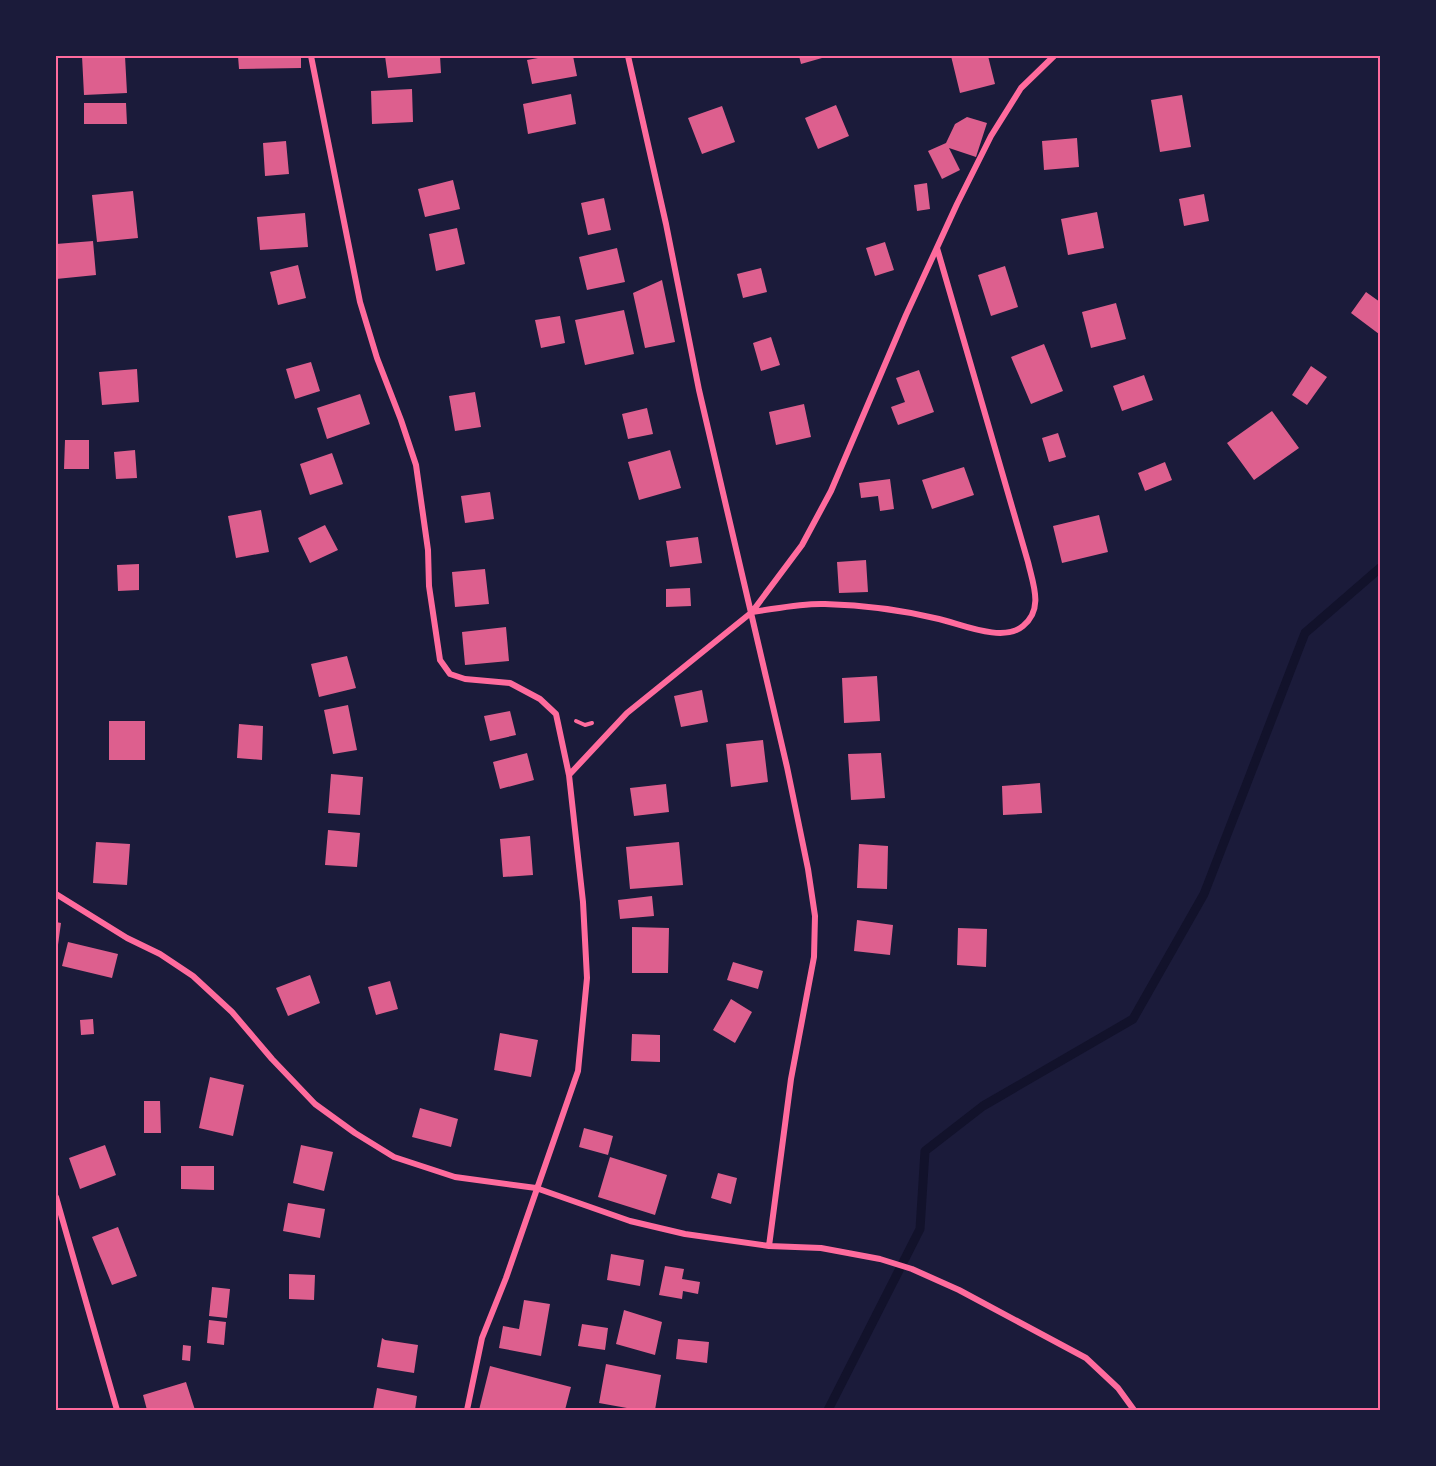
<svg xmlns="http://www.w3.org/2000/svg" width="1436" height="1466" viewBox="0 0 1436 1466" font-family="Lato,sans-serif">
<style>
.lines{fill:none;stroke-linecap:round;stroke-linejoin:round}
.stream{stroke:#12122b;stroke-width:9}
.building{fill:#dd5f8e}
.path{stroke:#ff6b9d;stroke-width:4}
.minor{stroke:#ff6b9d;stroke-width:6}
.neatline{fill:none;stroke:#ff6b9d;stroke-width:2}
</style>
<rect width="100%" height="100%" fill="#1b1b3a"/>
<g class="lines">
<path class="stream" d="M828 1410 920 1229 925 1151 983 1106 1133 1019 1204 894 1305 633 1380 568"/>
</g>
<path class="building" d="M82 56H125L127 93 84 95Z
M238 56H301V68L239 69Z
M385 56H440L441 73 388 78Z
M549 56H573L577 76 532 84 527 60Z
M799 56H829L801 64Z
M951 56H988L995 84 960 93Z
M412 89 413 122 372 124 371 91Z
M571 94 576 124 528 134 523 104Z
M1182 95 1191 147 1160 152 1151 100Z
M84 103H126L127 124H84Z
M836 105 849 136 818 149 805 118Z
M722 106 735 142 702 154 688 118Z
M967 117 987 123 976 157 949 148 960 170 942 179 928 151 946 143 955 124Z
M1077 138 1079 167 1044 170 1042 141Z
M286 141 289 174 265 176 263 143Z
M453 180 460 209 425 217 418 189Z
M927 183 930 209 917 211 914 185Z
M133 191 138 238 97 242 92 195Z
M1204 194 1209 221 1184 226 1179 199Z
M604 198 611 230 588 235 581 203Z
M1097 212 1104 248 1068 255 1061 219Z
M305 213 308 247 260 250 257 217Z
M457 228 465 264 436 271 429 234Z
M93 241 96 275 56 279V244Z
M885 242 894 270 875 276 866 248Z
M617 248 625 282 587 290 579 257Z
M298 265 306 298 278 305 270 272Z
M1005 266 1018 307 991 316 978 275Z
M761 268 767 292 743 298 737 274Z
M662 280 675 342 645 348 633 293Z
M1366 292 1380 302 1379 334 1351 313Z
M1116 303 1126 339 1091 348 1082 312Z
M624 310 634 354 585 365 575 320Z
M560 316 565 343 541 348 535 320Z
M771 337 780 365 761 371 753 343Z
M1044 344 1063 391 1031 404 1011 357Z
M311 362 320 391 295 399 286 369Z
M1311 366 1327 377 1307 405 1292 395Z
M137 369 139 402 102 405 99 372Z
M919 370 934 412 898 425 891 407 905 402 896 378Z
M1144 375 1153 400 1122 411 1113 386Z
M475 392 481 427 455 431 449 396Z
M360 394 370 424 327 439 317 408Z
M804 404 811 437 776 445 769 412Z
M647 408 653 434 628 439 622 414Z
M1272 411 1299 448 1254 480 1227 443Z
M1058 433 1066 457 1049 462 1042 438Z
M65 440H89V469H64Z
M135 450 137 478 116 479 114 452Z
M670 450 681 488 639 500 628 462Z
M332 453 343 484 310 495 300 464Z
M1165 462 1172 480 1145 491 1138 473Z
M964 467 974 495 932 509 922 480Z
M890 479 894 509 880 511 878 496 861 498 859 483Z
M490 492 494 519 465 523 461 496Z
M261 510 269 552 236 558 228 516Z
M1099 515 1108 552 1062 563 1053 526Z
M325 525 338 550 310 563 298 538Z
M698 537 702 563 670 567 666 541Z
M866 560 868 592 839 593 837 562Z
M139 564V590L118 591 117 565Z
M485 569 489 604 455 607 452 572Z
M690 588 691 606 666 607V589Z
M506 627 509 661 465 665 462 632Z
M347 656 356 688 319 697 311 664Z
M877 676 880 721 844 723 842 678Z
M702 690 708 722 681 727 674 696Z
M348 705 357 750 333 754 324 710Z
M510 711 516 735 490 741 484 716Z
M109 721H145V760H109Z
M239 724 263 726 262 760 237 758Z
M763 740 768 782 731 787 726 744Z
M527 753 534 780 500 789 493 762Z
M881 753 885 798 851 800 848 754Z
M331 774 363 777 360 815 328 813Z
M1040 783 1042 813 1003 815 1002 786Z
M666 784 669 812 634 816 630 788Z
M328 830 360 833 357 867 325 865Z
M530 836 533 875 503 877 500 839Z
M96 842 130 844 127 885 93 883Z
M679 842 683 885 630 889 626 847Z
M859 844 888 846 887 889 857 888Z
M652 896 654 916 620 919 618 900Z
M857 920 893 925 890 955 854 951Z
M56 922 61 923 57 952H56Z
M632 927 669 928 668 973H632Z
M958 928 987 929 986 967 957 965Z
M68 942 118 954 112 978 62 966Z
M733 962 763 971 758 989 727 980Z
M310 975 320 1003 288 1016 276 988Z
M390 981 398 1009 376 1015 368 987Z
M731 999 752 1012 735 1043 713 1030Z
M93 1019 94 1034 81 1035 80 1020Z
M500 1033 538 1040 531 1077 494 1070Z
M632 1034 660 1035V1062L631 1061Z
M210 1077 244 1085 233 1136 199 1128Z
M144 1101H160L161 1133H144Z
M420 1108 458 1119 451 1147 412 1137Z
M584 1128 613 1136 608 1155 579 1147Z
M105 1145 116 1175 80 1189 69 1158Z
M301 1145 333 1152 324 1191 293 1183Z
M610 1157 667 1175 655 1215 598 1197Z
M181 1166H214V1190L181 1189Z
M718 1173 737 1178 731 1204 711 1198Z
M288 1203 325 1209 320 1238 283 1231Z
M118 1227 137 1276 112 1285 92 1237Z
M611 1254 644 1260 640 1286 607 1280Z
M665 1266 684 1269 682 1279 700 1282 698 1294 683 1291 682 1299 659 1295Z
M289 1274 315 1275 314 1300 289 1299Z
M212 1287 230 1289 227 1318 209 1316Z
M524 1300 550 1304 541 1356 499 1348 503 1326 519 1329Z
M624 1310 662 1322 655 1355 616 1344Z
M209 1320 226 1322 224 1345 207 1343Z
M582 1324 608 1328 605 1350 578 1346Z
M382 1338 385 1340 418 1345 414 1373 377 1367Z
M678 1339 709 1342 707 1363 676 1359Z
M183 1345 191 1346 190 1361 182 1360Z
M606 1364 661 1375 655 1410H638L599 1403Z
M490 1366 571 1387 565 1410H479Z
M186 1382 195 1410H147L143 1395Z
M377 1388 417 1396 415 1410H373Z"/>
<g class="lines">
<path class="path" d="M576 721 585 725 592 723"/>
<path class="minor" d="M311 56 360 302 377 358 401 420 416 465 428 550 429 586 440 660 450 674 465 679 510 683 540 699 556 714 569 775
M628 56 666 224 699 390 787 767 808 869 815 916 814 957 791 1079 769 1246
M752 612C775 609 801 603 825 604 863 605 902 610 939 619 961 624 1003 643 1023 626 1044 609 1033 584 1028 562L937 248
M56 894 127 938 160 954 193 976 232 1012 272 1059 315 1104 355 1133 394 1157 455 1177 536 1188 630 1221 685 1234 769 1246 821 1248 880 1259 912 1269 959 1290 1086 1358 1118 1388 1134 1410
M56 1197 117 1410
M467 1410 482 1338 506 1278 578 1071 587 978 583 902 569 775 627 713 752 612 802 545 831 491 906 315 957 204 991 136 1021 88 1054 56"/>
</g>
<rect width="1436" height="1466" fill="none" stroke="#1b1b3a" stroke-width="114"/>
<rect x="57" y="57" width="1322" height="1352" class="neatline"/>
</svg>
